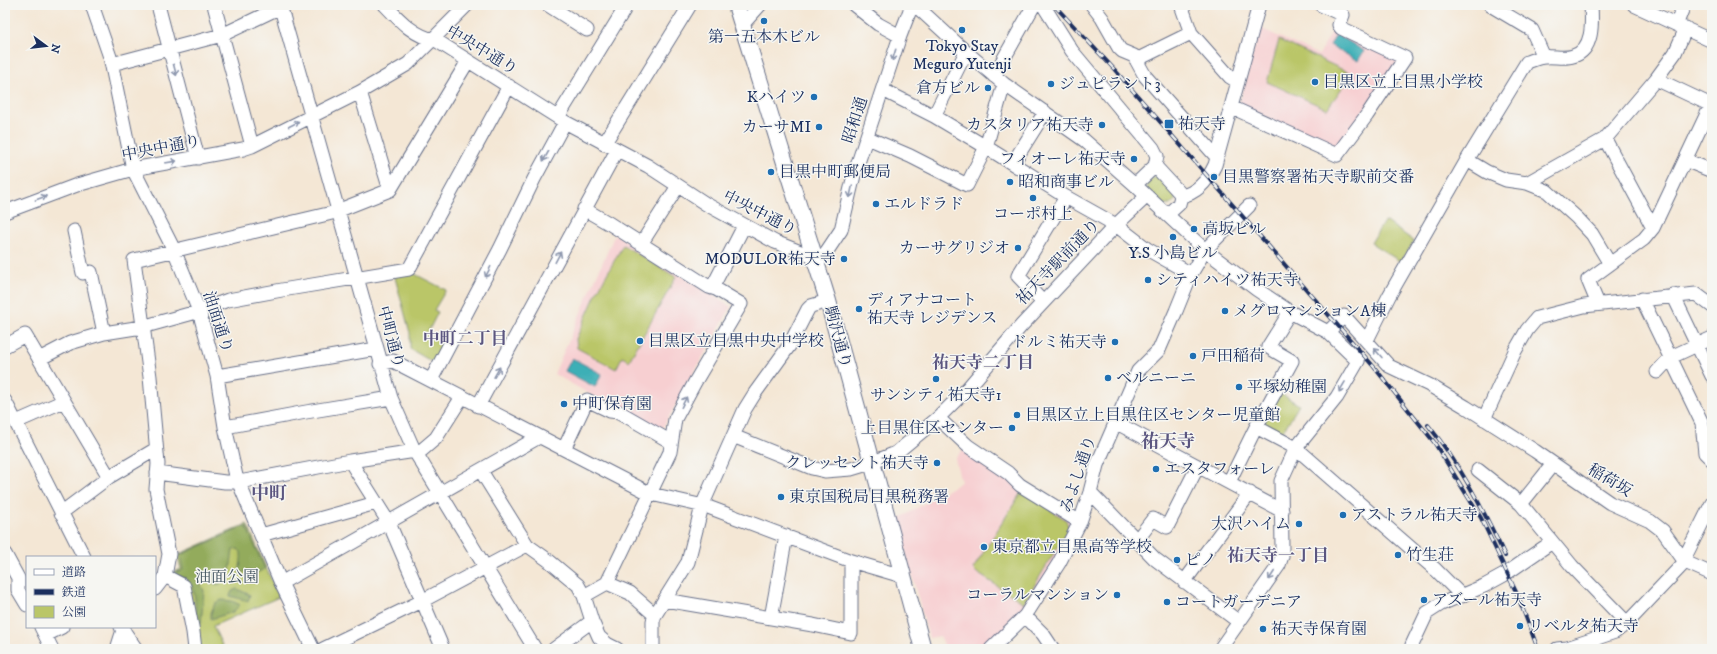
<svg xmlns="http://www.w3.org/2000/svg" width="1717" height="654" viewBox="0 0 1717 654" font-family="'IM FELL DW Pica','Noto Serif JP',serif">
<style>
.built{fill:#f7cfd1}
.green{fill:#bac668;stroke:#6a7a63}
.forest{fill:#93ab5c;stroke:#576d5d}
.water{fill:#3eafb6;stroke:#2c6f8a}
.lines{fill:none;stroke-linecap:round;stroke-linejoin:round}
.minor-casing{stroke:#676f88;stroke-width:15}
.major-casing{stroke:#676f88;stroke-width:18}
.minor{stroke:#fff;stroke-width:13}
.major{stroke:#fff;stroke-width:16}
.rail-casing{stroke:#1b2f5e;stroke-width:4}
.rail{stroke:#f6f6f2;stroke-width:2.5;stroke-dasharray:8;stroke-linecap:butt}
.oneway{stroke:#8d97ae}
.poi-dot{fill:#1f6fb2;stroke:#f6f6f2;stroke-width:1.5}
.labels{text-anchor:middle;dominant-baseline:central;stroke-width:3;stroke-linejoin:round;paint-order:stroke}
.poi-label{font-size:16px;fill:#1b2f5e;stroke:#f6f6f2;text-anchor:start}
.street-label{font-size:16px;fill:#1b2f5e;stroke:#f6f6f2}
.park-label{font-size:16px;fill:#435560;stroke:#f6f6f2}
.neighbourhood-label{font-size:17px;font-weight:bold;fill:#5b5680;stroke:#f6f6f2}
.quarter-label{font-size:18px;font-weight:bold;fill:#5b5680;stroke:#f6f6f2}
</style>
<rect width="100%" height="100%" fill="#f6f6f2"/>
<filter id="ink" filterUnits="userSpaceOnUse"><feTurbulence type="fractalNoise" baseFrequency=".025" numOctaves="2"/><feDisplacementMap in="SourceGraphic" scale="8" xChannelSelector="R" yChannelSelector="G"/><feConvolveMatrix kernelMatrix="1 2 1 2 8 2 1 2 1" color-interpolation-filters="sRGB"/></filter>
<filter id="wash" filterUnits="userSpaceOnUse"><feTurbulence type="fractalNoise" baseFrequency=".012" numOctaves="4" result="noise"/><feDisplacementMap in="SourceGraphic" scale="16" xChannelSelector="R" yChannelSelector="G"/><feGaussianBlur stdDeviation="0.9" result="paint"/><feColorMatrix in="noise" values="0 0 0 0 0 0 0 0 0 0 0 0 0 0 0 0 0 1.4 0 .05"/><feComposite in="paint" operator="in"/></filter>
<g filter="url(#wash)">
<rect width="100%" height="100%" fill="#f4e7d5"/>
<path class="built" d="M1260 28 1319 55 1334 28 1400 59 1336 150 1239 105Z
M615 234 731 307 662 429 606 399 604 402 554 374Z
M966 446 1070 518 1073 529 1023 616 990 649H946L940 636 929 638 897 520 961 482 955 459Z"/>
<path class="green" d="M1279 40 1352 74 1327 109 1267 82Z
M1155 177 1158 178 1175 196V200L1170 205H1164L1147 189 1148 182Z
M1387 222 1414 241 1401 262 1371 243 1383 223Z
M623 245 676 277 629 361 622 357 616 369 577 348 576 339 597 292Z
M409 271 446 290 434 310 438 312 427 334 447 345 436 364 410 349V333L394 274Z
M1280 393 1299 405 1280 436 1261 426Z
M1022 491 1066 520 1069 528 1024 603 977 573 973 569Z
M247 524 279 597 213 626 224 649H197L190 591 172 572 181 569 177 555Z"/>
<path class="forest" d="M246 526 265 569 256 573 249 571 239 573C240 565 242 560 241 552L238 549 233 550 230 571 224 576 221 583 219 585 204 580 199 581 204 591 201 624 196 625C195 612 198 588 186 579 183 577 178 576 174 575V573L183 570 180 555Z
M237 589 250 595 248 601 230 596 232 591Z
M222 600 232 601 240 605 233 612 211 619V613L215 603Z"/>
<path class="water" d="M1337 34 1364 51 1358 61 1330 45Z
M572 358 602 374 595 387 565 371Z"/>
</g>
<g filter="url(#ink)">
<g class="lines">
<g class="minor-casing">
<path id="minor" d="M92 5 110 57 133 169 174 250 199 311 217 376 225 427 236 476 281 583 313 649
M158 5 198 158
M214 5 252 146
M280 5 391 398 414 450 535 649
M385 5C401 22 414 36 437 41L565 122 648 166 706 204 775 242 816 258
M548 5 587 30
M854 5 878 24 900 36
M915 5 966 52 1004 84 1084 140 1135 185 1205 250 1256 289 1290 312 1328 332 1358 361 1337 397 1296 448 1281 481 1282 547V556L1279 565 1220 649
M1043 5 1072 51 1153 148 1157 156 1155 166
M1092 5 1102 18 1119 48 1122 51 1134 56 1145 76 1214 154 1218 155
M1181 5 1191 33 1230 77 1238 82
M1490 5 1532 30 1544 57
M1634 5 1712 41
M1677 23 1684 5
M742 25 760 5
M1136 60 1191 33
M112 64 222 35 285 5
M994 76 1034 5
M1656 79 1711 105
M883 90 934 116 986 147 1066 197 1116 225 1147 249 1191 274
M360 92 390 190
M1231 107 1337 155 1367 115 1405 58 1341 28 1339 25 1343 15 1321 5
M934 116 966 52
M558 117 627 5
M868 138 910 156 967 185 986 147 1004 84
M1605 139 1656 79 1675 53 1686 28
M604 144 690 5
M1467 160 1487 172 1506 180 1527 183 1547 191 1577 218 1592 234 1610 264
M1685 160 1712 171
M1013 163 1045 112
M1527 183 1605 139 1653 228
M1135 185 1155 166 1179 192 1181 196 1179 204 1167 215
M1181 196C1198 193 1208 180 1215 165L1259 5
M584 209 610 224 709 287 716 289 741 304 695 382 675 419 670 452 607 583 584 596
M5 212 77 185 133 169 243 149 252 146 360 92 408 64 467 5
M74 231 83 273
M641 244 678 186
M817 264 827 251 841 230 854 175 900 36 912 5
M91 272 104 333
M712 288 744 226
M1673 295 1712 376
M1642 299 1702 423 1705 453 1712 460
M1043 302 1018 276 1066 197
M1598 304 1588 280 1644 239 1653 228 1712 103
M1328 332 1344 316 1389 366 1429 385 1466 407 1535 451 1610 503 1650 521 1663 531 1685 562 1712 574
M1367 340 1389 296 1467 160 1527 62C1533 60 1539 57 1545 57 1554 56 1565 59 1573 56 1594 50 1592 22 1591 5
M5 346 25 335 109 477
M39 359 70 343 104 333 142 327 193 313 228 300 282 290 409 269 509 86
M380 364 393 361 651 494 708 507 851 561 902 576
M1657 372 1671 357 1712 338
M217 376 376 349
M431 380 500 249 534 179 565 122
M5 401 84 557
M478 406 617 150
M938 418 968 446 1008 473 1020 485 1080 522
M1484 419 1515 351 1527 330 1537 318 1584 306 1696 294 1712 306
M16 422 64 401
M1115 422 1282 511
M225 427 306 412 391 398
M1256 427 1296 448 1436 570 1462 596
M733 436 812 468 825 471 851 469 871 463 896 453 938 418 967 389 1021 326 1116 225 1147 196
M564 449 587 400 610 411 619 412 666 439 671 438
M350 461 389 523 443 649
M1478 470 1521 504 1572 566 1627 623
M481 471 527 545 548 560 578 585 584 596 592 621 599 637 607 644 617 649
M157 473 225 482H239L350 461 422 450 436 438 462 397
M1229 482 1256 427 1292 361 1268 347 1290 312
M1090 492 1155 559 1239 622
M1521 504 1553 464
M61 513 109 477 156 449
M261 535 376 503
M1137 540 1153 519 1167 527 1198 466
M5 554 18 578V590L27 605
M1683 561 1712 503
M165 576 184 586 193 632 195 649
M1184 582 1250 493
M281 583 539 437
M607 583 630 593 655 615
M155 589 165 576 169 554 156 489 158 464 150 377 134 260 332 213 390 190 468 61
M665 600 813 625 851 633V561
M1025 616 1043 634 1053 649
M771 618 786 536
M41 627 52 649
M121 627 136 649
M46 635 62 627
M117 649 124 627
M323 649 422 601 527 545
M554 649 592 621
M653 649V621L655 615 688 562 702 506 745 409 755 393 789 346 808 309 811 306 828 301
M991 649 1025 616 1059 563 1080 522 1090 492 1097 465 1138 371 1159 350 1176 311 1191 274 1205 250 1249 206
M1412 649V645L1427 613 1441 604 1484 586 1504 575 1552 542
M1557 649 1567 648 1615 632 1627 623 1685 562"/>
</g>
<g class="major-casing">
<path id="major" d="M736 5 828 301 923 649"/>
</g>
<use href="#minor" class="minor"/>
<use href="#major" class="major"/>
<g class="rail-casing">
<path id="rail" d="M1054 5 1114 69 1374 367 1434 442 1481 518 1517 594 1538 649
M1428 425C1460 464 1484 511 1505 556"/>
</g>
<use href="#rail" class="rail"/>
</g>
<defs><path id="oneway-shaft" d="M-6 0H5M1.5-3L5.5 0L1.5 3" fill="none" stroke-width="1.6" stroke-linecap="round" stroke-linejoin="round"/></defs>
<g class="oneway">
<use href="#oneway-shaft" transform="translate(894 55) rotate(107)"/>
<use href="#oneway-shaft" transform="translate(175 70) rotate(75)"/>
<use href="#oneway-shaft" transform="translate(294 124) rotate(-27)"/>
<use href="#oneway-shaft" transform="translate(546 156) rotate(119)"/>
<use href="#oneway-shaft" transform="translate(171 162) rotate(-10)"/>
<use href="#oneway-shaft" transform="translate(851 192) rotate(102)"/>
<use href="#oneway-shaft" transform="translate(41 198) rotate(-20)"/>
<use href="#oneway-shaft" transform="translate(558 257) rotate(-62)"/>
<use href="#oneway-shaft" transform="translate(488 272) rotate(117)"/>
<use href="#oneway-shaft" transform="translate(1378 353) rotate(-131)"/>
<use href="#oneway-shaft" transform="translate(497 372) rotate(-61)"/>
<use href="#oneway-shaft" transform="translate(1342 387) rotate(121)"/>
<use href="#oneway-shaft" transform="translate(684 402) rotate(-63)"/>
<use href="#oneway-shaft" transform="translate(1272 575) rotate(123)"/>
</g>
</g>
<g class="poi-dot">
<circle cx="764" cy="21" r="4"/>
<circle cx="962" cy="30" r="4"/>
<circle cx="1315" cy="82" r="4"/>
<circle cx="1051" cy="84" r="4"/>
<circle cx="988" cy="88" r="4"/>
<circle cx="814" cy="97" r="4"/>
<rect x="1164" y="119" width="10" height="10" rx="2"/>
<circle cx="1102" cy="125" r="4"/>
<circle cx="819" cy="127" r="4"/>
<circle cx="1134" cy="159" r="4"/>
<circle cx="771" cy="172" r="4"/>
<circle cx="1214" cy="177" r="4"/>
<circle cx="1010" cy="182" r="4"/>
<circle cx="1033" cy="198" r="4"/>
<circle cx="876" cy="204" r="4"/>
<circle cx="1194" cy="229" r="4"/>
<circle cx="1173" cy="237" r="4"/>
<circle cx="1018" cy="248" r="4"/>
<circle cx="844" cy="259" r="4"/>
<circle cx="1148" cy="280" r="4"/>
<circle cx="859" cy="309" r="4"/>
<circle cx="1225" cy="311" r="4"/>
<circle cx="640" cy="341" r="4"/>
<circle cx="1115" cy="342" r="4"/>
<circle cx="1193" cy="356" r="4"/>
<circle cx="1108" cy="378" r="4"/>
<circle cx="936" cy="379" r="4"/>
<circle cx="1239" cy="387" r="4"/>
<circle cx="564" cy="404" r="4"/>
<circle cx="1017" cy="415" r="4"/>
<circle cx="1012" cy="428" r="4"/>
<circle cx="937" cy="463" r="4"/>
<circle cx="1156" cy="469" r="4"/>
<circle cx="781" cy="497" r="4"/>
<circle cx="1343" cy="515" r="4"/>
<circle cx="1299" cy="524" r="4"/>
<circle cx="984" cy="547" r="4"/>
<circle cx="1398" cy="555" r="4"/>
<circle cx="1177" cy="560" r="4"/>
<circle cx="1117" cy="595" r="4"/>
<circle cx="1424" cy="600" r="4"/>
<circle cx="1167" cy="602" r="4"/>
<circle cx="1520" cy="626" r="4"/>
<circle cx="1263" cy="629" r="4"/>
</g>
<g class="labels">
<g class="poi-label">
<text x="764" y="37" text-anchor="middle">第一五本木ビル</text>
<text x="962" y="46" text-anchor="middle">Tokyo Stay<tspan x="962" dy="18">Meguro Yutenji</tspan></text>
<text x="1323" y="82">目黒区立上目黒小学校</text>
<text x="1059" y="84">ジュピラント3</text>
<text x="980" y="88" text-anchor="end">倉方ビル</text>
<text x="806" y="97" text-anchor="end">Kハイツ</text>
<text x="1178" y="124">祐天寺</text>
<text x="1094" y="125" text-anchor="end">カスタリア祐天寺</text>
<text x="811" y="127" text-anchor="end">カーサMI</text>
<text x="1126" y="159" text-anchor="end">フィオーレ祐天寺</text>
<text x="779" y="172">目黒中町郵便局</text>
<text x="1222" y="177">目黒警察署祐天寺駅前交番</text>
<text x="1018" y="182">昭和商事ビル</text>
<text x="884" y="204">エルドラド</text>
<text x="1033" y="214" text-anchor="middle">コーポ村上</text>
<text x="1202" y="229">高坂ビル</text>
<text x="1010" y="248" text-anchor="end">カーサグリジオ</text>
<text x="1173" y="253" text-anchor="middle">Y.S 小島ビル</text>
<text x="836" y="259" text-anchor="end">MODULOR祐天寺</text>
<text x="1156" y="280">シティハイツ祐天寺</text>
<text x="867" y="300">ディアナコート<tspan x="867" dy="18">祐天寺 レジデンス</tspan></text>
<text x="1233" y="311">メグロマンションA棟</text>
<text x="648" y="341">目黒区立目黒中央中学校</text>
<text x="1107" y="342" text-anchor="end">ドルミ祐天寺</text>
<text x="1201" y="356">戸田稲荷</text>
<text x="1116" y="378">ベルニーニ</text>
<text x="1247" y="387">平塚幼稚園</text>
<text x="936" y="395" text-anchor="middle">サンシティ祐天寺1</text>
<text x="572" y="404">中町保育園</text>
<text x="1025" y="415">目黒区立上目黒住区センター児童館</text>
<text x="1004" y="428" text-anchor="end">上目黒住区センター</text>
<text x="929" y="463" text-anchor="end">クレッセント祐天寺</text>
<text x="1164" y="469">エスタフォーレ</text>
<text x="789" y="497">東京国税局目黒税務署</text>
<text x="1351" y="515">アストラル祐天寺</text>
<text x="1291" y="524" text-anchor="end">大沢ハイム</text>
<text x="992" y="547">東京都立目黒高等学校</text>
<text x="1406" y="555">竹生荘</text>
<text x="1185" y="560">ピノ</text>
<text x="1109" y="595" text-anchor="end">コーラルマンション</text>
<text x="1432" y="600">アズール祐天寺</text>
<text x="1175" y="602">コートガーデニア</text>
<text x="1528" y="626">リベルタ祐天寺</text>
<text x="1271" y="629">祐天寺保育園</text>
</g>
<g class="street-label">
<text transform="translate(482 50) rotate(31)">中央中通り</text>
<text transform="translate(855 120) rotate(-72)">昭和通</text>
<text transform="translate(161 148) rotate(-11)">中央中通り</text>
<text transform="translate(760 213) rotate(27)">中央中通り</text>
<text transform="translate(1058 262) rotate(-46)">祐天寺駅前通り</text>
<text transform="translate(218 322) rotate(72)">油面通り</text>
<text transform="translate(391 337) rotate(75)">中町通り</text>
<text transform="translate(838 337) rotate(75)">駒沢通り</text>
<text transform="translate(1078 474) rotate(-71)">みよし通り</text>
<text transform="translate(1610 480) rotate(31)">稲荷坂</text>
</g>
<g class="park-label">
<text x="227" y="577">油面公園</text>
</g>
<g class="neighbourhood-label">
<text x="465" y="339">中町二丁目</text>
<text x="983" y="363">祐天寺二丁目</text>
<text x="1278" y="556">祐天寺一丁目</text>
</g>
<g class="quarter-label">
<text x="1168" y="442">祐天寺</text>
<text x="269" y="494">中町</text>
</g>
</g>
<rect width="1717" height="654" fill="none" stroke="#f6f6f2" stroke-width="20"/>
<rect x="26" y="556" width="130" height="72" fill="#f6f6f2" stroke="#9ea6b7"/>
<rect x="34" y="569" width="20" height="6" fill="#ffffff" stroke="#9ea6b7"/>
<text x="62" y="576" font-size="12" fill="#1b2f5e">道路</text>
<rect x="34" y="589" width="20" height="6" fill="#1b2f5e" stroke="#9ea6b7"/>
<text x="62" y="596" font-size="12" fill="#1b2f5e">鉄道</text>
<rect x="34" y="606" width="20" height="12" fill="#bac668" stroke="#9ea6b7"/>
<text x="62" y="616" font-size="12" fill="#1b2f5e">公園</text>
<g transform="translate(46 46) rotate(105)" stroke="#f6f6f2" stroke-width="3" paint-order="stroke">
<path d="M0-3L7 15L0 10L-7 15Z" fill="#1b2f5e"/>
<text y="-6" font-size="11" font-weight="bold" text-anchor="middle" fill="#1b2f5e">N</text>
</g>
</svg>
